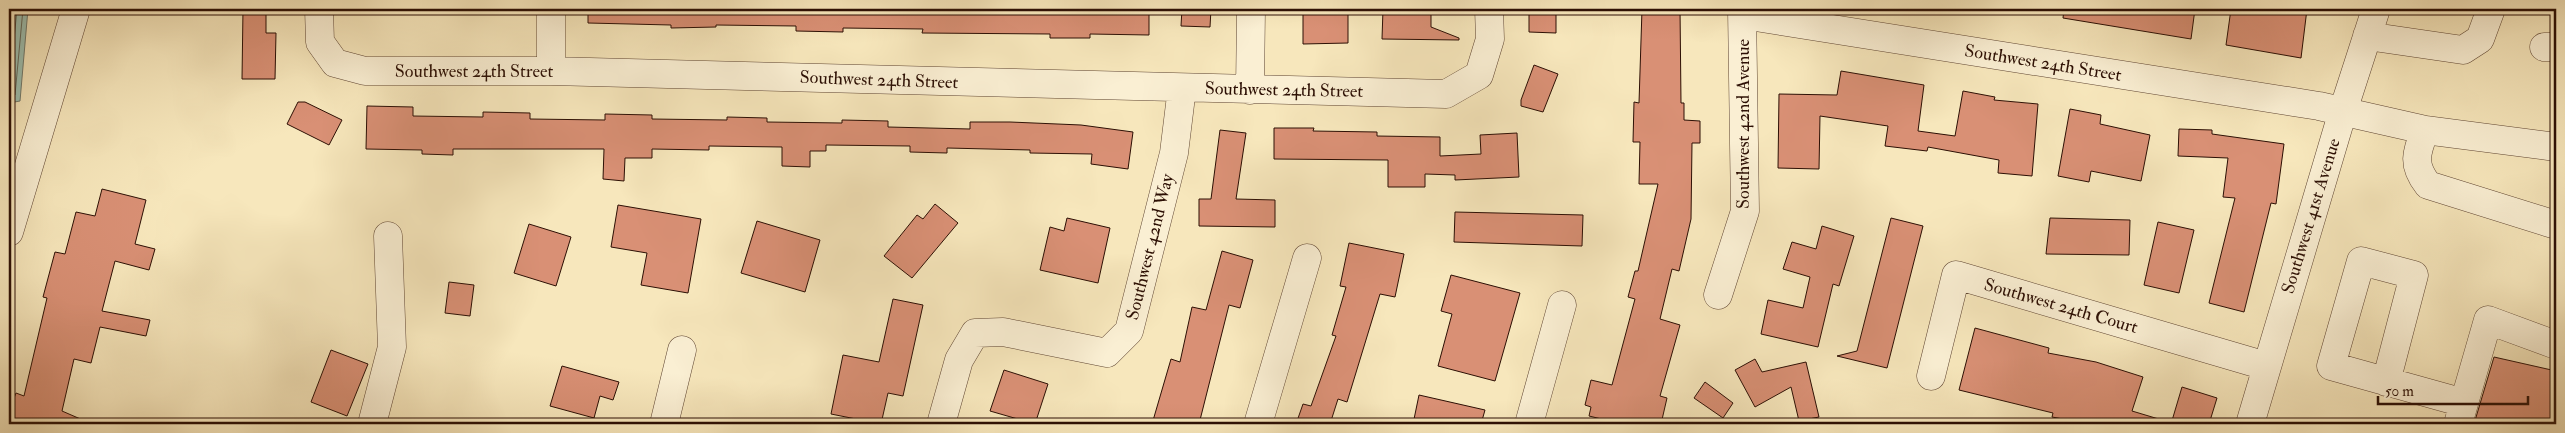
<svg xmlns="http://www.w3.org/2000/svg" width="2565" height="433" viewBox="0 0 2565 433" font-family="'IM FELL Double Pica',serif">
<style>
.water{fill:#9dc0b1;stroke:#70796c}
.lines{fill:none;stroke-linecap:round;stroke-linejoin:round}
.shore{stroke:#64685a;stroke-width:1}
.building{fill:#d99075;stroke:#2c0f04}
.minor-casing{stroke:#5f4532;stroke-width:29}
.minor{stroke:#faefd3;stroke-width:28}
.labels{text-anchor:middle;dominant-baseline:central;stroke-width:4.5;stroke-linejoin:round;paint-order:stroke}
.street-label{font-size:18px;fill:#2c0f04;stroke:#faefd3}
</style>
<rect width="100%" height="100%" fill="#f7e7bc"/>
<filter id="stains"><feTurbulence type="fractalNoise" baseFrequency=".004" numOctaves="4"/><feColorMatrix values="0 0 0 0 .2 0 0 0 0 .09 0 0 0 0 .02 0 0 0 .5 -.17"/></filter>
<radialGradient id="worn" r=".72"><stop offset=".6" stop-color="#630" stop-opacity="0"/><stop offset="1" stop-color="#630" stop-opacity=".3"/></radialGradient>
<path class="water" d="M9 9H28L20 101 9 103Z"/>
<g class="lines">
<path class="shore" d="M9 91 17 9
M9 98 15 95 23 9"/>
</g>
<path class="building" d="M243 9H266V33H276L275 79H242Z
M588 9H1149V35L1090 34V38H1050V34L922 33 923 29 843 28V32L796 31V26L716 25V27L671 28V25L588 23Z
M1182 9H1211L1210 27 1181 26Z
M1303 9H1335V13H1348V43L1303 44Z
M1383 9H1431V27L1459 38V40L1382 39Z
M1529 9H1556V33L1529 32Z
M1642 9H1680L1681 103H1684V120L1700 121V143H1692L1691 219 1679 271 1672 269 1660 319 1680 325 1660 396 1667 398 1661 424H1622L1589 416 1591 407 1585 405 1591 380 1612 385 1635 299 1628 297 1635 271H1638L1658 184H1639L1640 142H1633L1634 102 1639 103Z
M2064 9H2195L2191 39 2063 18Z
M2231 9H2307L2301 58 2226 45Z
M1534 65 1558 74 1543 112 1521 106V100Z
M1841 71 1924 85 1918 131 1955 136 1963 91 1995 97 1994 100 2038 104 2032 176 1998 173 1999 160 1928 147 1927 151 1885 146 1888 126 1820 116 1819 169 1778 168 1779 94 1837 95Z
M298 102H305L342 120 329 145 287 124Z
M367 106 413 107V116L483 117V112L530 113V119L605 120V114L652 115V119L727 120V117L767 118V122L842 123V120L888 121V127L970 129V122H1010L1081 125 1133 132 1128 169 1091 164 1092 154 1030 153V150L947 148V153L910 152V146L826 145V151H810V167L782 166V147L709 146V150L652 149V158H625L624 181 603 179 604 149H453V155L422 154V150L366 149Z
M2070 109 2101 115 2100 124 2150 135 2141 181 2091 171 2089 182 2058 176Z
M1274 128H1314L1313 131 1377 132V136L1440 137V156L1481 154 1480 135 1517 133 1519 177 1455 180V175L1425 174V187H1388V160L1274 159Z
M2179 129 2212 130V134L2284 144 2276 204 2271 203 2244 312 2209 303 2235 198 2223 197 2228 158 2178 156Z
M1220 130 1246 133 1236 199 1275 200V227L1199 226V199H1211Z
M102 189 146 200 135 244 155 249 149 270 115 261 102 311 150 320 146 336 100 327 91 363 74 359 62 411 92 424H9V411L16 393 24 396 47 298 43 297 55 252 65 254 76 212 95 216Z
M935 204 958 223 912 278 884 256 917 215 923 219Z
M618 205 701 219 688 293 641 285 647 253 611 247Z
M1455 212 1583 215 1582 246 1454 242Z
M1067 218 1110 228 1098 283 1040 270 1050 227 1064 231Z
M1891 218 1923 226 1887 368 1837 356 1857 351Z
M2050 218 2130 220 2129 255 2046 254Z
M757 221 820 240 805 292 741 273Z
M2158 222 2194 230 2179 293 2144 285Z
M529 224 571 237 556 286 514 273Z
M1822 226 1854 236 1839 286 1833 284 1818 347 1761 334 1768 300 1803 308 1810 277 1783 269 1792 242 1816 249Z
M1349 243 1404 254 1395 297 1380 294 1347 402 1338 399 1330 424H1296L1303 404 1311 406 1336 336 1332 335 1346 287 1340 286Z
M1222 251 1253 260 1240 308 1229 305 1199 424H1152L1171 359 1180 362 1192 307 1206 310Z
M1451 275 1520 293 1495 381 1438 366 1452 314 1441 311Z
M449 282 474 285 470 316 445 313Z
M893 299 923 305 903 396 888 393 881 424 831 414 843 355 879 362Z
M1975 328 2049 348 2048 353 2096 362 2143 377 2132 411 2162 420V424H2091L2052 417 2053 413 1959 390Z
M331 350 368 364 347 416 311 402Z
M2494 357 2556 371V424H2474Z
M1755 359 1762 372 1806 362 1819 417 1799 421 1791 387 1755 407 1735 370Z
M562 366 619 382 613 400 600 396 594 418 550 406Z
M1004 370 1048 384 1035 424 990 411Z
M1705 382 1733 403 1723 418 1694 398Z
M2182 387 2217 398 2209 424H2171Z
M1419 395 1485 410 1481 424H1413Z"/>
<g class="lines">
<g class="minor-casing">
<path id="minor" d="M319 9 320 42 335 63 365 71H551L1446 94 1479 75 1490 39 1489 9
M551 9V71
M1743 15 2319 106 2425 130 2556 147
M2367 36 2463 50 2480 39 2491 9
M2544 47H2556
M1250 90 1251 9
M2425 130C2416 153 2412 165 2428 185L2556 225
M9 232 76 9
M1718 295 1745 211 1742 9
M1931 376 1956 275 2266 366
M2386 382 2414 275 2361 261 2331 366 2464 403
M372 424 392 347 388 236
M664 424 682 350
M941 424 959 360 975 333 1003 332 1107 353 1129 331 1174 153 1182 88
M1258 424 1307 258
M1529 424 1562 305
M2250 424 2343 111 2376 9
M2458 424 2488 320 2556 345"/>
</g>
<use href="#minor" class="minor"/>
</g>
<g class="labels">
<g class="street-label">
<text transform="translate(2043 63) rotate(9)">Southwest 24th Street</text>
<text x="474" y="71">Southwest 24th Street</text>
<text transform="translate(879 80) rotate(2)">Southwest 24th Street</text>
<text transform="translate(1284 90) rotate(1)">Southwest 24th Street</text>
<text transform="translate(1743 124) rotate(-90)">Southwest 42nd Avenue</text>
<text transform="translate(2311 216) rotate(-73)">Southwest 41st Avenue</text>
<text transform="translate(1150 247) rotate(-76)">Southwest 42nd Way</text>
<text transform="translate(2061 306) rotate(16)">Southwest 24th Court</text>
</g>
</g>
<rect width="2565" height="433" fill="none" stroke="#f7e7bc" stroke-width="30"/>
<rect x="10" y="10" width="2545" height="413" fill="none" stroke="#2c0f04" stroke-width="2.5"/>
<rect x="15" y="15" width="2535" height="403" fill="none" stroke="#2c0f04"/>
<path d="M2378 396v8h150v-8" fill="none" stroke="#2c0f04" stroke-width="2.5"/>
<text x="2385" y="396" font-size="15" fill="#2c0f04" stroke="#faefd3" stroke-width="4" paint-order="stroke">50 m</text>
<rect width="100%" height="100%" filter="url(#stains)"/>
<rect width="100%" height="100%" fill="url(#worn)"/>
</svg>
